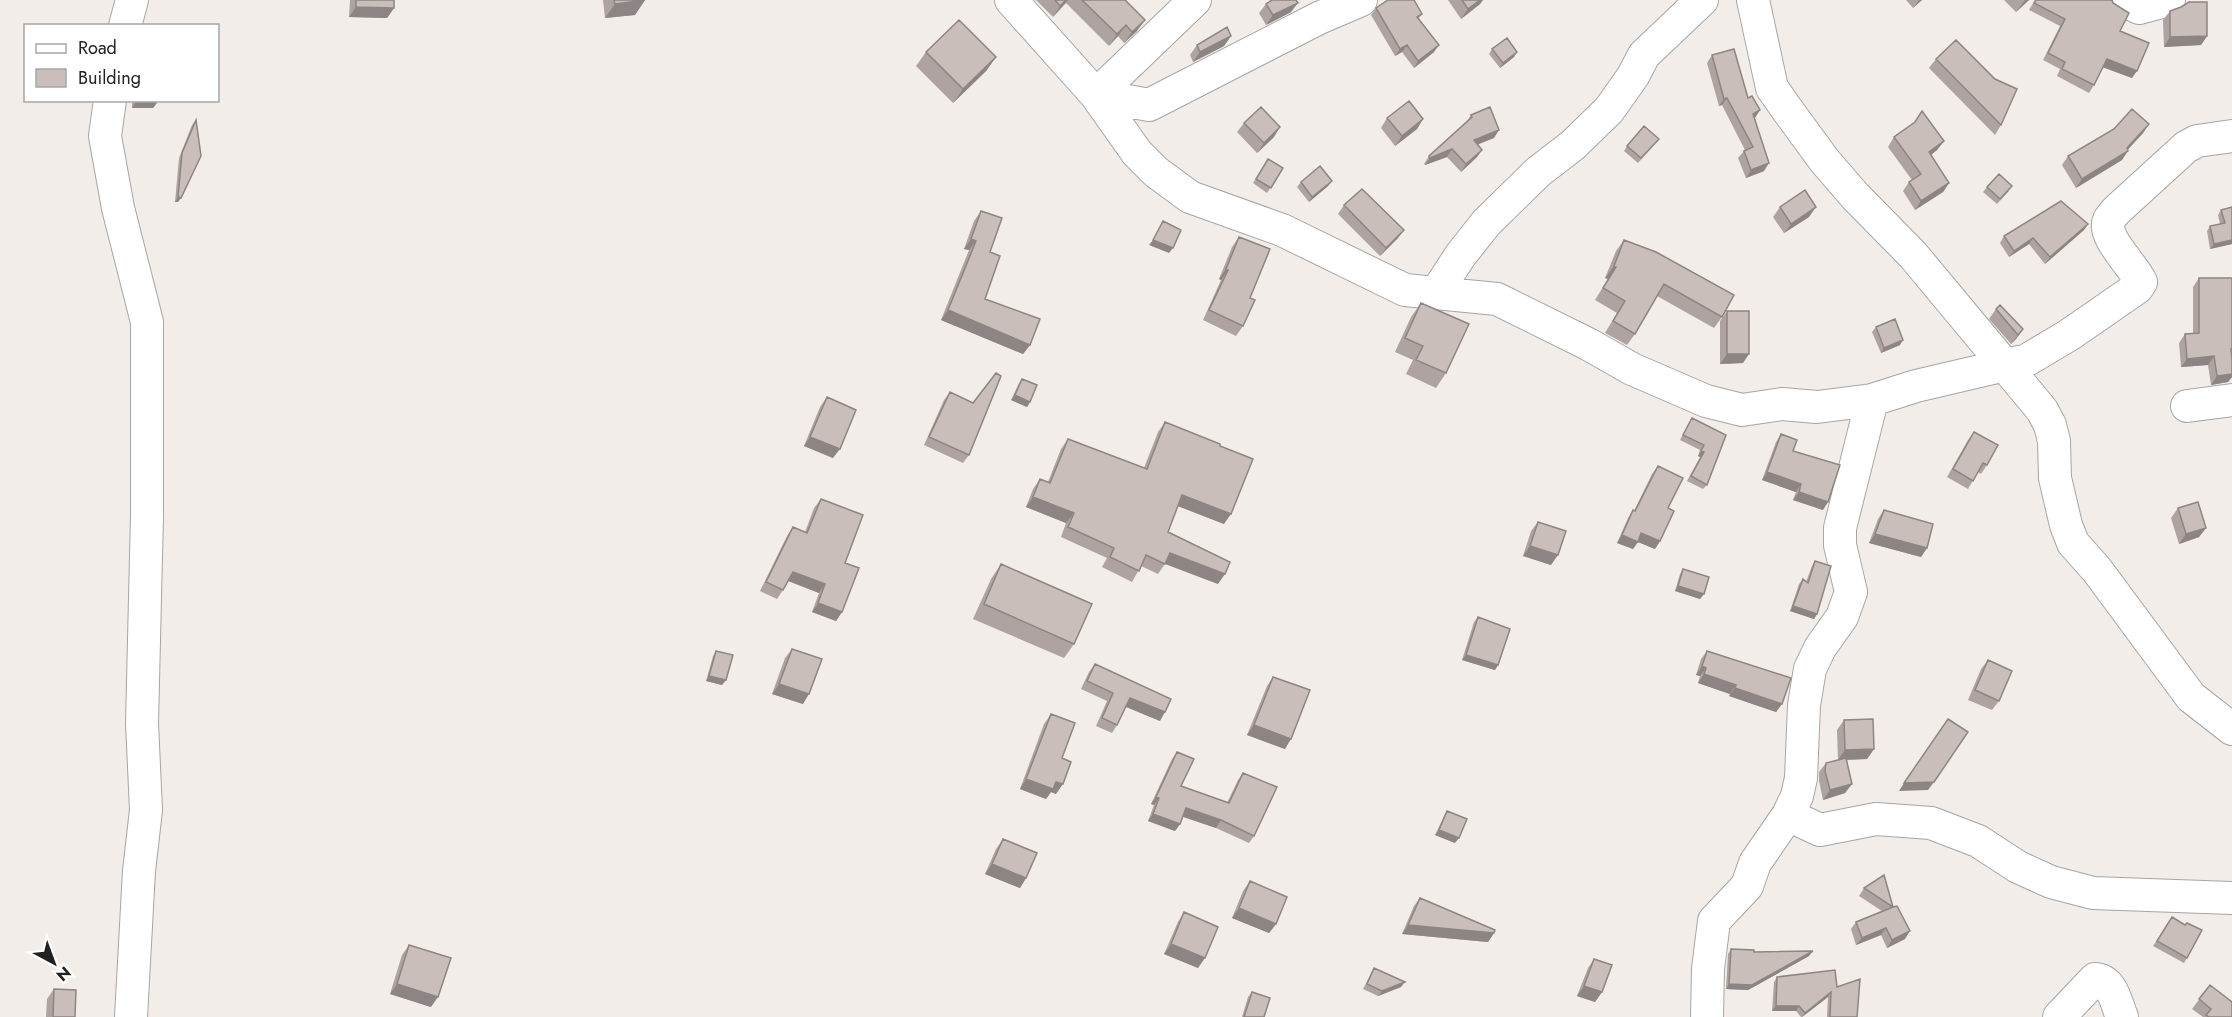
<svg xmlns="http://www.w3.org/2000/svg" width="2232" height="1017" viewBox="0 0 2232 1017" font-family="Jost,sans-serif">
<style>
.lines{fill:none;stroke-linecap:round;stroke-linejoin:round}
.minor-casing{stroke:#a5a5a5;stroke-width:34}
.minor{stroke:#fff;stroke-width:32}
.wall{fill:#aea3a1}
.shaded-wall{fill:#8d8583}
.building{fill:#cabebb;stroke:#8d8583;stroke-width:1.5}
</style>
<rect width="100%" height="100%" fill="#f2ede8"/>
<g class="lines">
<g class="minor-casing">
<path id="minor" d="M1011 0 1096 95 1137 153 1156 172 1190 197 1282 230 1405 290 1497 299 1588 344 1632 369 1706 401 1742 410 1782 404 1817 407 1872 400 1916 386 2027 360 2069 335 2137 288 2141 282C2134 266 2101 236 2109 220 2111 216 2115 212 2118 209L2186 147 2197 141 2232 136
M1753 0 1772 88 1786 108 1824 160 1855 196 1913 255 2042 410 2050 425 2054 441 2055 478 2066 525 2073 543 2097 570 2191 697 2232 729
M2123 0 2139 8 2169 0
M125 26 132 0
M1096 95 1149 105 1319 18 1361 0
M1096 95 1195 0
M110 100 105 136 118 208 147 322V515L142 723 146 810 139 871 131 1017
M1436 293 1460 256 1486 223 1538 172 1573 145 1609 110 1633 76 1644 55 1702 0
M2187 406 2232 400
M1788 815 1820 830 1876 819 1931 823 1978 841 2018 867 2051 882 2093 893 2232 898
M1707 1017 1708 969 1714 921 1747 886 1755 863 1788 815 1797 796 1801 778 1804 705 1810 669 1820 648 1842 617 1851 592 1840 545V528L1872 400
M2059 1017 2095 979C2113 980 2116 1003 2122 1017"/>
</g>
<use href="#minor" class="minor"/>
</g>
<path class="wall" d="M350 0H394V8L387 18 349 17Z
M603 0H645L635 15 605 18Z
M1036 0H1125L1137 31 1124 43 1118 36 1109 46 1066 3 1053 17Z
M1448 0H1483L1480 4 1461 19Z
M1906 0H1922L1913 8Z
M2004 0H2029L2016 12Z
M2035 0H2112L2132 78 2103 67 2094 85 2089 93 2057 76 2060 69 2043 60 2060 26 2029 10Z
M1266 4 1291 12 1266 25 1259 13Z
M1376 8 1422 14 1419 18 1434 52 1414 68 1402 52 1395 56 1371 15Z
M2170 11 2207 36 2201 45 2164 47 2163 20Z
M1231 36 1224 46 1193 62 1190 55 1197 45Z
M1492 49 1514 57 1500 68 1489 54Z
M926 52 996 57 986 71 953 103 916 66Z
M1712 55 1754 118 1764 171 1746 178 1738 158 1744 151 1745 150 1722 105 1719 106 1707 63Z
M1936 59 1995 79 2001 125 1995 135 1929 68Z
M132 100H159L153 108H132Z
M1922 111 1944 141 1937 150 1931 155 1949 183 1943 192 1915 210 1903 191 1909 182 1912 180 1888 147 1894 137 1914 123Z
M1471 115 1494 138 1478 144 1482 150 1477 157 1461 172 1447 157 1425 165 1424 164 1429 156 1466 123Z
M1387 118 1423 119 1417 129 1395 146 1381 128Z
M196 120 178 202H175L179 158 192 125Z
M1244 123 1274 137 1257 153 1237 132Z
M2149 124 2143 133 2127 150 2122 160 2076 188 2062 165 2068 156Z
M1655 144 1638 163 1624 151 1627 146Z
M1268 159 1283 168 1267 193 1253 183Z
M1332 181 1328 186 1309 202 1297 187 1301 182Z
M1987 187 2009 191 1997 204 1983 192Z
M1344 205 1398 238 1380 256 1338 214Z
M1780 207 1809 217 1784 233 1773 217Z
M2232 207V244L2210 249 2207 231 2210 226 2220 224 2218 215 2221 210Z
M981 211 990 252 985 299 1030 345 1023 354 941 320 969 250 964 249 974 221Z
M2088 224 2084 230 2045 264 2029 244 2009 257 2000 243 2004 236Z
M1239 237 1250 298 1243 326 1236 336 1203 320 1221 280 1219 279 1232 247Z
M1624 240 1722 317 1714 328 1657 296 1635 334 1627 345 1605 333 1617 313 1595 300 1608 279 1605 278 1616 251Z
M2199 278H2232V377L2228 382 2211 385 2208 365 2181 367 2179 343 2185 334H2193V287Z
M1421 303 1446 373 1436 388 1406 374 1413 360 1395 352 1411 317Z
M1996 309 2023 329 2016 339 2011 344 1989 319Z
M1727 311 1743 363 1720 364V321Z
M1876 327 1900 345 1881 353 1872 332Z
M1022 379 1030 402 1027 407 1011 400 1019 383Z
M950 392 969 455 963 463 924 445 944 400Z
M827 397 833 458 804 446 820 407Z
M1692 418 1726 435 1707 485 1703 489 1687 481 1700 457 1698 456 1700 450 1680 440Z
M1165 422 1220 446 1224 524 1178 506 1168 532 1218 584 1165 564 1158 574 1141 566 1132 582 1102 567 1107 558 1061 537 1066 523 1026 507 1033 489 1040 479 1048 482 1061 449 1068 439 1144 468 1158 432Z
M1974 432 1987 465 1981 474 1978 472 1968 489 1947 477 1968 440Z
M1781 434 1823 510 1793 500 1796 492 1762 480 1776 442Z
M1658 466 1668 508 1660 541 1655 549 1638 542 1633 549 1617 543 1628 518 1633 510 1634 511 1652 474Z
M821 499 845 563 842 612 836 621 812 612 819 593 788 581 783 590 777 599 760 591 787 536 793 527 805 532 814 508Z
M2178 508 2206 528 2199 537 2179 544 2171 518Z
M1884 510 1927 548 1921 557 1869 543 1878 519Z
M1538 522 1551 565 1523 556 1531 531Z
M1815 561 1817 614 1814 619 1790 611 1799 584 1803 579 1806 582 1812 566Z
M1001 564 1074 644 1064 658 973 619 991 579Z
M1683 569 1704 594 1700 599 1675 591 1680 574Z
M1478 617 1498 665 1495 670 1462 660 1474 622Z
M792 649 803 704 772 694 785 658Z
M716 651 726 680 722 685 706 681 713 656Z
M1707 651 1782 704 1776 712 1729 696 1730 694 1698 683 1700 676 1696 675 1701 659Z
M1988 660 1999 701 1992 710 1968 700 1981 669Z
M1095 664 1160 721 1126 707 1117 725 1112 733 1096 726 1107 701 1081 689 1089 672Z
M1273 677 1285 749 1247 735 1267 686Z
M1051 714 1062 758 1056 794 1051 792 1046 799 1020 789 1044 724Z
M1844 720 1874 749 1867 759 1846 760 1852 784 1845 793 1823 800 1819 781V772L1826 763 1838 760 1837 730Z
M1177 752 1181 786 1227 803 1238 780 1243 773 1254 836 1249 843 1216 828 1183 817 1180 824 1175 831 1148 821 1154 805 1151 804 1172 759Z
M1447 811 1455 843 1435 835 1444 816Z
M1003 839 1026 878 1020 888 985 874 996 849Z
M1250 881 1276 924 1269 933 1232 918 1243 891Z
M1864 888 1893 907 1905 939 1887 948 1881 935 1856 945 1851 929 1856 922 1882 911 1859 896Z
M1420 898 1494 933 1488 942 1402 934 1414 906Z
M1184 912 1198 968 1164 954 1178 922Z
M2172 917 2187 958 2184 963 2153 946Z
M409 945 431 1007 390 994 402 955Z
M1731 949 1754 952 1809 956 1748 990 1726 989 1728 954Z
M1594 959 1602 992 1595 1002 1577 996 1588 968Z
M1374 968 1401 987 1378 996 1363 989Z
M1777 977 1837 987 1857 1017H1827L1828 997 1802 1017H1801L1796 1011H1772L1774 982Z
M2210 985 2232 1017H2203L2192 1009Z
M54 989 75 1017H46L47 999Z
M1252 992 1264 1017H1242L1248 997Z"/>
<path class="shaded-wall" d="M645 0 635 15 605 18 615 4Z
M1066 0H1068L1053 17 1060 6Z
M1480 0H1483L1480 4 1461 19 1468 9Z
M1919 0H1922L1913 8Z
M2025 0H2029L2016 12 2023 3Z
M1298 3 1291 12 1266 25 1273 15Z
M356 7 394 8 387 18 349 17Z
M1145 20 1137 31 1124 43 1132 32Z
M1126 25 1118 36 1109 46 1117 34Z
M1231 36 1224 46 1193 62 1200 52Z
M2207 36 2201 45 2164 47 2170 37Z
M1407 45 1402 52 1395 56 1400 49Z
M1439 45 1434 52 1414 68 1418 61Z
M1517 52 1514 57 1500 68 1503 63Z
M996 57 986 71 953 103 963 89Z
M2107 59 2137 71 2132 78 2102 67Z
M1727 98 1722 105 1719 106 1724 99Z
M137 100H159L153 108H132Z
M1760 110 1755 118 1748 122 1753 114Z
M1423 119 1417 129 1395 146 1402 136Z
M2149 124 2143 133 2124 154 2128 151 2122 160 2076 188 2082 179 2127 148Z
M1280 127 1274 137 1257 153 1264 143Z
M1499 130 1494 138 1469 148 1474 140Z
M1944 141 1937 150 1923 161 1929 152Z
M1452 149 1447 157 1425 165 1430 158Z
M1482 150 1477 157 1461 172 1466 164Z
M1769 163 1764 171 1746 178 1751 170Z
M1332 181 1328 186 1309 202 1312 197Z
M1949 183 1943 192 1915 210 1921 201Z
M178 197 181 198 178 202H175Z
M1816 207 1809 217 1784 233 1791 224Z
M2088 224 2084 230 2045 264 2050 257Z
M1404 230 1398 238 1380 256 1386 248Z
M2033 238 2029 244 2009 257 2014 251Z
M971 239 976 241 969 250 964 249Z
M1153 240 1173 248 1169 253 1149 245Z
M2232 240V244L2210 249 2214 244Z
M1614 266 1616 267 1608 279 1605 278Z
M1226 269 1228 270 1221 280 1219 279Z
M948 310 1030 345 1023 354 941 320Z
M2023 329 2016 339 2011 344 2018 335Z
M1903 340 1900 345 1881 353 1884 348Z
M1727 354H1749L1743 363 1720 364Z
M2214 356 2208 365 2181 367 2187 359Z
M2232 374V377L2228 382 2211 385 2217 376Z
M1015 395 1030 402 1027 407 1011 400Z
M810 437 840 449 833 458 804 446Z
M1701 451 1704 452 1700 457 1698 456Z
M1767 472 1801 484 1796 492 1762 480Z
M1799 492 1828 502 1823 510 1793 500Z
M1182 495 1231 514 1224 524 1175 505Z
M1033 497 1074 513 1066 523 1026 507Z
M2206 528 2199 537 2179 544 2186 534Z
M1641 533 1660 541 1655 549 1638 542 1633 549 1617 543 1622 535Z
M1875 534 1927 548 1921 557 1869 543Z
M1530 546 1558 555 1551 565 1523 556Z
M1170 553 1225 574 1218 584 1163 563Z
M793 572 825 584 819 593 786 580Z
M1678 586 1704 594 1700 599 1675 591Z
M818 603 842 612 836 621 812 612Z
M1793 606 1817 614 1814 619 1790 611Z
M1466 655 1498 665 1495 670 1462 660Z
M1702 666 1706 668 1700 676 1696 675Z
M1704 674 1736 685 1730 694 1698 683Z
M709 676 726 680 722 685 706 681Z
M779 684 809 694 803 704 772 694Z
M1735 688 1782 704 1776 712 1729 696Z
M1130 698 1165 712 1160 721 1124 706Z
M1254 725 1291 739 1285 749 1247 735Z
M1874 749 1867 759 1838 760 1845 750Z
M1026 779 1056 782 1063 784 1056 794 1051 792 1046 799 1020 789Z
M1934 782 1928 790 1899 791 1904 783Z
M1852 784 1845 793 1823 800 1830 790Z
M1156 797 1159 798 1154 805 1151 804Z
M1186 808 1221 820 1216 828 1181 816Z
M1153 814 1180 824 1175 831 1148 821Z
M1439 830 1459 838 1455 843 1435 835Z
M992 864 1026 878 1020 888 985 874Z
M1239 908 1276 924 1269 933 1232 918Z
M1408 925 1494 933 1488 942 1402 934Z
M1886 928 1881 935 1856 945 1862 938Z
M1910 931 1905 939 1887 948 1892 940Z
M1171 944 1205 958 1198 968 1164 954Z
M1813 951 1809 956 1748 990 1726 989 1729 984Z
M1405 982 1401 987 1378 996 1382 991Z
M397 984 438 997 431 1007 390 994Z
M1584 986 1602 992 1595 1002 1577 996Z
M1831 992 1828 997 1802 1017 1805 1013Z
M1776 1006H1799L1796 1011H1772Z"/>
<path class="building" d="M356 0H394V8L356 7Z
M614 0H645L615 4Z
M1055 0H1066L1060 6Z
M1082 0H1125L1145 20 1132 32 1126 25 1117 34Z
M1272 0H1296L1298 3 1273 15 1266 4Z
M1388 0H1414L1422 14 1417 17 1439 45 1418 61 1407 45 1400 49 1376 8Z
M1462 0H1480L1468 9Z
M2036 0H2112L2113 3 2129 13 2120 31 2149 43 2137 71 2107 59 2094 85 2062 69 2065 62 2048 53 2065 19 2034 3Z
M2189 2H2207V36L2170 37V11L2181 7Z
M959 20 996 57 963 89 926 52Z
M1227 27 1231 36 1200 52 1197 45Z
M1507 38 1517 52 1503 63 1492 49Z
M1956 40 1995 79 2017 89 2001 125 1936 59Z
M1734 49 1748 98 1752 96 1760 110 1753 114 1769 163 1751 170 1744 151 1753 147 1727 98 1724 99 1712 55Z
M1409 101 1423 119 1402 136 1387 118Z
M1261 107 1280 127 1264 143 1244 123Z
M1490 107 1499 130 1474 140 1482 150 1466 164 1452 149 1430 158 1429 156 1472 117 1471 115Z
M2132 109 2149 124 2127 148 2128 151 2082 179 2068 156 2114 129Z
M1922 111 1944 141 1929 152 1949 183 1921 201 1909 182 1921 174 1894 137 1915 122Z
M196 120 201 156 181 198 178 197 182 153Z
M1644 126 1659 139 1641 158 1627 146Z
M1268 159 1283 168 1271 188 1256 179Z
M1320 166 1332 181 1312 197 1301 182Z
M1999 174 2012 186 2000 199 1987 187Z
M1362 189 1404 230 1386 248 1344 205Z
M1805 190 1816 207 1791 224 1780 207Z
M2061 201 2088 224 2050 257 2033 238 2014 251 2004 236Z
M2232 207V240L2214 244 2210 226 2225 223 2221 210Z
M981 211 1002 218 990 252 1000 256 985 299 1040 319 1030 345 948 310 976 241 971 239Z
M1163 221 1181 230 1173 248 1153 240Z
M1239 237 1270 249 1250 298 1255 300 1243 326 1209 310 1228 270 1226 269Z
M1624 240 1656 252 1734 295 1722 317 1664 284 1635 334 1613 321 1625 301 1603 288 1616 267 1614 266Z
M2199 278H2232V349H2231L2232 359V374L2217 376 2214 356 2187 359 2185 334 2199 333Z
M1421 303 1469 324 1446 373 1416 360 1423 346 1405 338Z
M2000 305 2023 329 2018 335 1996 309Z
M1727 311H1749V354H1727Z
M1895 319 1903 340 1884 348 1876 327Z
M996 373 1001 376 969 455 929 437 950 392 973 403Z
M1022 379 1037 385 1030 402 1015 395Z
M827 397 856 410 840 449 810 437Z
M1692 418 1726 435 1707 485 1691 476 1704 452 1701 451 1704 445 1683 435Z
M1165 422 1220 444V446L1253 459 1231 514 1182 495 1168 532 1230 562 1225 574 1170 553 1165 564 1146 555 1139 571 1110 557 1114 548 1068 527 1074 513 1033 497 1040 479 1050 483 1068 439 1147 469Z
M1974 432 1998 445 1987 465 1983 463 1973 481 1953 469Z
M1781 434 1797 440 1793 451 1840 465 1828 502 1799 492 1801 484 1767 472Z
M1658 466 1683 478 1668 508 1674 511 1660 541 1641 533 1638 542 1622 535 1633 510 1635 511Z
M821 499 863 515 845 563 859 568 842 612 818 603 825 584 793 572 783 590 766 582 793 527 807 533Z
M2198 502 2206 528 2186 534 2178 508Z
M1884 510 1933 524 1927 548 1875 534Z
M1538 522 1566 531 1558 555 1530 546Z
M1815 561 1831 566 1817 614 1793 606 1803 579 1808 583Z
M1001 564 1092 604 1074 644 984 604Z
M1683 569 1709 577 1704 594 1678 586Z
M1478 617 1510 629 1498 665 1466 655Z
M792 649 822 659 809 694 779 684Z
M716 651 733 655 726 680 709 676Z
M1707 651 1791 678 1782 704 1735 688 1736 685 1704 674 1706 668 1702 666Z
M1988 660 2012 671 1999 701 1975 690Z
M1095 664 1171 699 1165 712 1130 698 1117 725 1102 718 1113 693 1087 681Z
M1273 677 1310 690 1291 739 1254 725Z
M1051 714 1075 723 1062 758 1071 762 1063 784 1056 782 1053 789 1026 779Z
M1873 719 1874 749 1845 750 1844 720Z
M1948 719 1968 732 1934 782 1904 783Z
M1177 752 1194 759 1181 786 1229 803 1243 773 1277 787 1254 836 1221 820 1186 808 1180 824 1153 814 1159 798 1156 797Z
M1846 758 1852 784 1830 790 1825 771 1826 763Z
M1447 811 1467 819 1459 838 1439 830Z
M1003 839 1037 853 1026 878 992 864Z
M1884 875 1893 907 1897 906 1910 931 1892 940 1886 928 1862 938 1856 922 1893 907 1864 888Z
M1250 881 1287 897 1276 924 1239 908Z
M1420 898 1495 930 1494 933 1408 925Z
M1184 912 1218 927 1205 958 1171 944Z
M2172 917 2185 925 2187 923 2202 930 2187 958 2157 941Z
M409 945 451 958 438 997 397 984Z
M1731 949 1754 950V952L1813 951 1752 985 1729 984Z
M1594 959 1612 965 1602 992 1584 986Z
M1374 968 1405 982 1382 991 1367 984Z
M1835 970 1837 987 1860 979 1857 1017H1830L1831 992 1805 1013 1799 1006H1776L1777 977Z
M2210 985 2232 1002V1017H2209L2206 1015 2211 1009 2199 999Z
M54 989 76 990 75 1017H53Z
M1252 992 1270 998 1264 1017H1244Z"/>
<rect x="24" y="24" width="195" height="78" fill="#ffffff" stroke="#a6a6a6" stroke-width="1.5"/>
<rect x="36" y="44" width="30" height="9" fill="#ffffff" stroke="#a6a6a6" stroke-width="1.5"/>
<text x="78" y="54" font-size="18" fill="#212121">Road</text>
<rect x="36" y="69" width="30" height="18" fill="#cabebb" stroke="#a6a6a6" stroke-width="1.5"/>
<text x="78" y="84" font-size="18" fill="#212121">Building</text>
<g transform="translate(54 963) rotate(139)" stroke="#ffffff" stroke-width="4.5" paint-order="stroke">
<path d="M0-4.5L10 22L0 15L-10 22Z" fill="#212121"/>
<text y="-9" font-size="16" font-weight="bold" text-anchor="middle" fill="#212121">N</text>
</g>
</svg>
